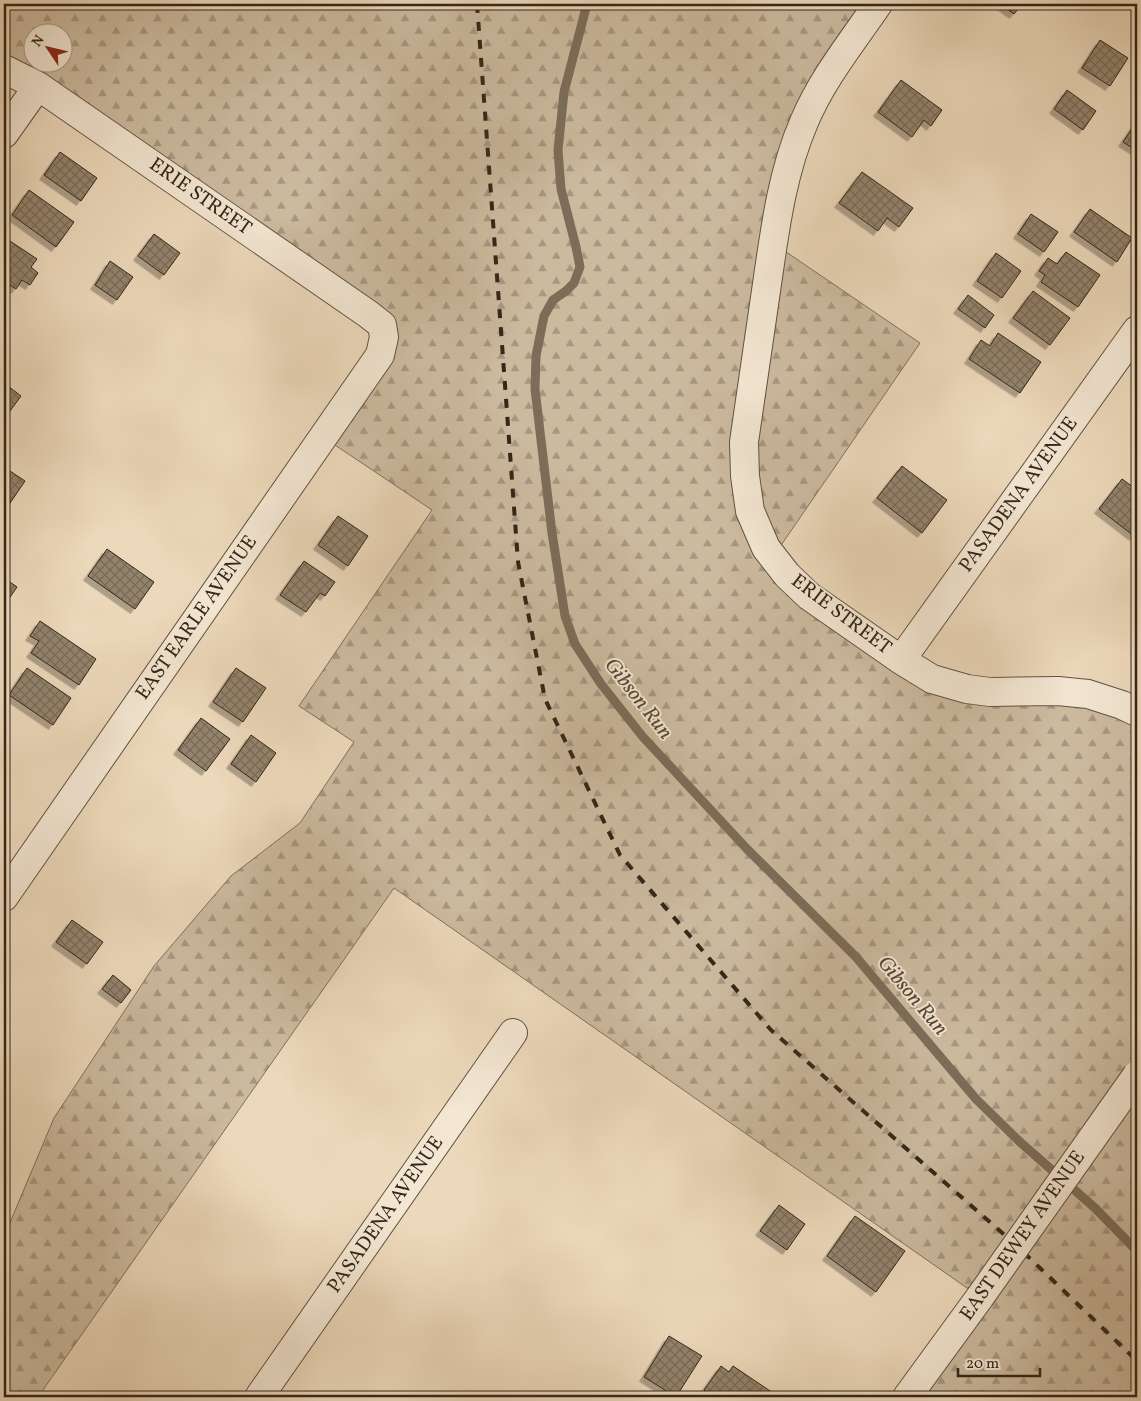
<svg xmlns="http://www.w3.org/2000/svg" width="1141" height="1401" viewBox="0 0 1141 1401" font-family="Vollkorn,serif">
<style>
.forest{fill:url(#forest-firs);stroke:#7f705c;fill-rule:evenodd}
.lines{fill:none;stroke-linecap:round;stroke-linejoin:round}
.stream{stroke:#7c6d59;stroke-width:9}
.building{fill:url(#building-cross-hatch);stroke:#322719;filter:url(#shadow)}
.minor-casing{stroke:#605341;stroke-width:30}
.tertiary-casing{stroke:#605341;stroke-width:30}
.minor{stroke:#f3e6d2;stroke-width:28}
.tertiary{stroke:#f3e6d2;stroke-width:28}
.rail{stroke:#322719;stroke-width:4;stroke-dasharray:9 9;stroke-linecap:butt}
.tertiary-bridge-casing{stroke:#605341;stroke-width:30;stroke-linecap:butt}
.tertiary-bridge{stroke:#f3e6d2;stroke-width:28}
.labels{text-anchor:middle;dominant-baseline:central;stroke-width:4;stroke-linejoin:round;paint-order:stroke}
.street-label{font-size:20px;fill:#322719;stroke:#f3e6d2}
.water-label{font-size:21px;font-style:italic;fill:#574a39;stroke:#f3e6d2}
</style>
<defs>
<pattern id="forest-firs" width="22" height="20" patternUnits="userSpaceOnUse" patternTransform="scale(1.25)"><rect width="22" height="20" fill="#ccba9f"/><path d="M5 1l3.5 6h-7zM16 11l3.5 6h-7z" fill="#a69781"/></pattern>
<pattern id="building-cross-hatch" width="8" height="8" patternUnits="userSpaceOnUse" patternTransform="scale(1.25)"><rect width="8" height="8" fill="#93836d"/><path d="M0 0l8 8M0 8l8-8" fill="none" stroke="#796b59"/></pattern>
<filter id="shadow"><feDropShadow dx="-4.5" dy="4.5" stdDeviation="0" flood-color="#0004"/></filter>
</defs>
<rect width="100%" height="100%" fill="#ecd8ba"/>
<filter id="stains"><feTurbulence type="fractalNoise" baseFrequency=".004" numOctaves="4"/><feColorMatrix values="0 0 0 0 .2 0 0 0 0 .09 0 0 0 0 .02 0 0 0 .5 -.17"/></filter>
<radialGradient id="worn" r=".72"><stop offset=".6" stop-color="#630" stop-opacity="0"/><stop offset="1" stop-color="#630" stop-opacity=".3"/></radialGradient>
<path class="forest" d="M4 4H847L868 19 833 68 773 243 920 343 773 557 932 679 1137 712V1397H927L914 1388 980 1297 394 888 38 1397H4V1237L54 1118 154 966 231 876 300 823 354 742 299 706 432 510 323 437 384 337 4 69ZM32 32H62V62H32Z"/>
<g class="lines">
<path class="stream" d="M587 4 564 92 558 150 561 189 576 247 580 267 574 283 566 291 553 300 544 316 536 356 535 389 552 533 565 616 575 644 601 684 643 737 747 849 856 957 976 1099 1020 1142 1095 1208 1137 1251"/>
</g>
<path class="building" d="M1000 4H1022L1014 14Z
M1100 40 1128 58 1110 86 1082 68Z
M901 80 942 110 931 126 924 120 912 137 878 112Z
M1067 90 1096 111 1083 130 1054 109Z
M1137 121V151L1123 142Z
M60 152 97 178 81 201 44 175Z
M862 172 913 208 899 227 887 218 878 231 839 203Z
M29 190 74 222 56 247 12 215Z
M1090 209 1132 238 1117 262 1074 232Z
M1031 214 1058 232 1044 252 1018 234Z
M154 234 180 253 164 275 138 256Z
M4 237 37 259 31 267 38 273 30 285 22 280 16 289 4 281Z
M1066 252 1100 275 1078 307 1041 282 1045 275 1039 271 1048 258 1057 264Z
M996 253 1021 271 1002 298 977 281Z
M110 261 133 277 117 300 95 285Z
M1033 291 1070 318 1050 345 1013 318Z
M968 295 994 315 985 328 958 309Z
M998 333 1041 362 1020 393 969 359 981 340 990 346Z
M4 383 21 396 10 411 4 406Z
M902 466 947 500 922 533 877 498Z
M4 467 25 481 4 512Z
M1122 479 1137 490V532L1134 536 1099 509Z
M338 516 368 536 348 566 318 545Z
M107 549 154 582 135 609 88 576Z
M304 561 335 582 325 596 320 593 306 612 280 595Z
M4 578 17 587 6 603 4 601Z
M40 621 96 659 79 685 31 653 39 641 30 636Z
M27 668 71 698 53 725 9 695Z
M236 668 266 688 243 722 213 702Z
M201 718 230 739 206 771 178 750Z
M251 735 276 753 256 782 231 764Z
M72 920 103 942 87 964 56 942Z
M113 975 131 990 121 1003 102 989Z
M779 1205 805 1224 787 1250 760 1231Z
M855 1216 905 1251 876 1292 827 1256Z
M669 1336 702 1356 676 1397 644 1377Z
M721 1366 729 1372 733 1366 779 1397H710L712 1395 704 1390Z"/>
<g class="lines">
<g class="minor-casing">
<path id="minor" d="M878 4C852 42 822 79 804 122 782 173 775 229 767 284 759 337 752 389 744 442L745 476 750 511 766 548 787 575 809 596 901 660 932 679 967 689 990 692 1058 691 1088 694 1122 705 1137 712
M4 69 38 86 368 314 382 325 384 337 380 355 4 897
M4 134 38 86
M901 660 1137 330
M259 1397 513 1033"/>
</g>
<g class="tertiary-casing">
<path id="tertiary" d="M907 1397 980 1297"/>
</g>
<use href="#minor" class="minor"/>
<use href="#tertiary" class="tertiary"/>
<path class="rail" d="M477 4 518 562 545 699 620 855 771 1030 1016 1245 1137 1361"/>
<g class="tertiary-bridge-casing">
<path id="tertiary-bridge" d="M980 1297 1137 1075"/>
</g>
<use href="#tertiary-bridge" class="tertiary-bridge"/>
</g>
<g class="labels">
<g class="street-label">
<text transform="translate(200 197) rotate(35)">ERIE STREET</text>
<text transform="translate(1019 495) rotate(-54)">PASADENA AVENUE</text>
<text transform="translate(841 615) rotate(37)">ERIE STREET</text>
<text transform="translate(197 618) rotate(-55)">EAST EARLE AVENUE</text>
<text transform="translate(386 1215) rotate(-55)">PASADENA AVENUE</text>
<text transform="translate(1023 1236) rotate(-55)">EAST DEWEY AVENUE</text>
</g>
<g class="water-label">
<text transform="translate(638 699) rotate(52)">Gibson Run</text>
<text transform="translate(912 996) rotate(50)">Gibson Run</text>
</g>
</g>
<rect width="1141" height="1401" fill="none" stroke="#ecd8ba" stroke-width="20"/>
<rect x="5" y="5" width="1131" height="1391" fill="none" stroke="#322719" stroke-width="2.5"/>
<rect x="10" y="10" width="1121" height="1381" fill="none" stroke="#322719"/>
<g transform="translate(48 48) rotate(305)"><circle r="24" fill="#f3e6d2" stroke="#a69a88"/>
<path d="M0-4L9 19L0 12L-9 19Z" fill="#8f2418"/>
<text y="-8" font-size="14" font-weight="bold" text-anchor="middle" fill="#322719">N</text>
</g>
<path d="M958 1368v8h82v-8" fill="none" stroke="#322719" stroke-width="2.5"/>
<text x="966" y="1368" font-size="15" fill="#322719" stroke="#f3e6d2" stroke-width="4" paint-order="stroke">20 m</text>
<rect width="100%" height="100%" filter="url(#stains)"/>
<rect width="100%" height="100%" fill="url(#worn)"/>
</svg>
